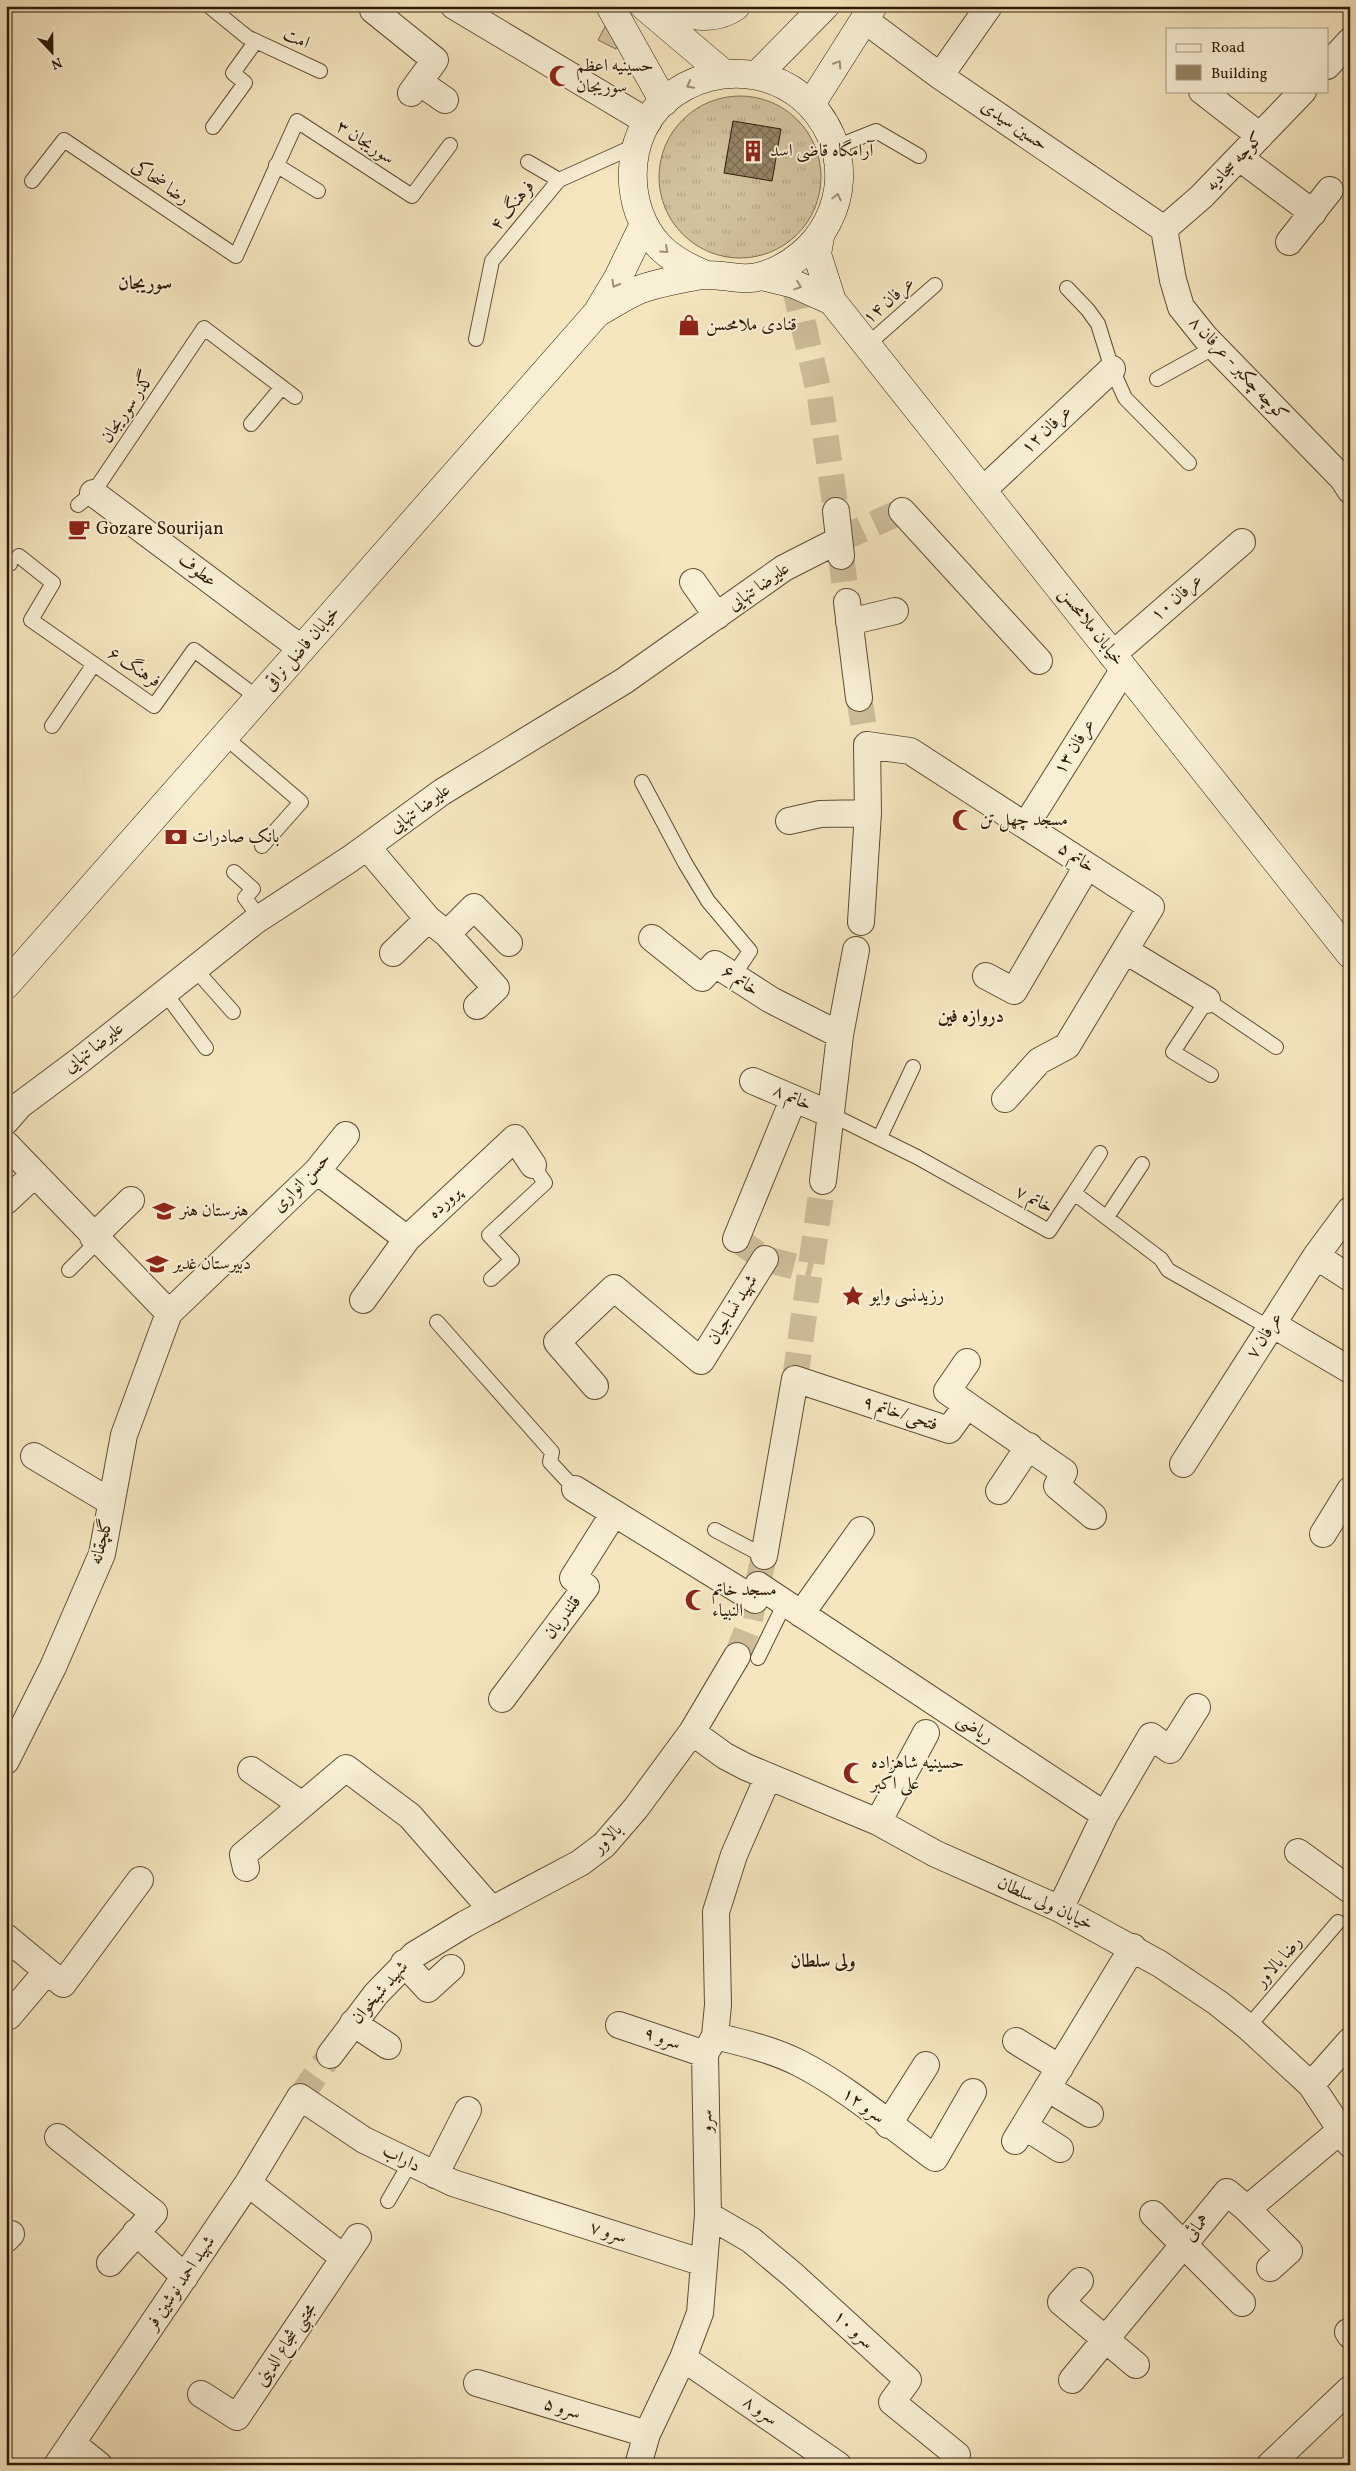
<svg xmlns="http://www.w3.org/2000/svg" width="1356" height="2471" viewBox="0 0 1356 2471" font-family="Vollkorn,Amiri,serif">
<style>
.grass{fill:url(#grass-tufts);stroke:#816e52}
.park{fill:url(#park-crowns);stroke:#816e52}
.building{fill:url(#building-cross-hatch);stroke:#2f1a05}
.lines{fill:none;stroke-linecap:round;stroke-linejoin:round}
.street-tunnel{stroke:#cdbd99;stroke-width:26;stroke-dasharray:26 13;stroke-linecap:butt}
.lane-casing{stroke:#604d33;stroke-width:16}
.street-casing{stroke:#604d33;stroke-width:28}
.secondary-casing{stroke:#2f1a05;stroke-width:29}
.lane{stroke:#f8efd5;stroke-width:14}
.street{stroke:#f8efd5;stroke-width:26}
.secondary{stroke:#f8efd5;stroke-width:28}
.oneway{stroke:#9e8f77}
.labels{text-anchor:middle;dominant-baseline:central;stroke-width:4;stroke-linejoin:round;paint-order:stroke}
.street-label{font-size:18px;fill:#2f1a05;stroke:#f8efd5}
.poi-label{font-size:18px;fill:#2f1a05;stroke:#f8efd5;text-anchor:start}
.neighbourhood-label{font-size:19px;font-weight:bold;fill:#2f1a05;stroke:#f8efd5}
</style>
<defs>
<pattern id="grass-tufts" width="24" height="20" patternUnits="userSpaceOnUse" patternTransform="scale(1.25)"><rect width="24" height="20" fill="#d3c39f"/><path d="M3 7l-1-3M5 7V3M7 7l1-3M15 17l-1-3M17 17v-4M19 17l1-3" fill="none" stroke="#b5a787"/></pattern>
<pattern id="park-crowns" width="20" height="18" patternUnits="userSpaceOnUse" patternTransform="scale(1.25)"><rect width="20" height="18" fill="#d3c39f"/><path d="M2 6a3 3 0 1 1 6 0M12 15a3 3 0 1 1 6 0" fill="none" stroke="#b5a787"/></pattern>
<pattern id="building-cross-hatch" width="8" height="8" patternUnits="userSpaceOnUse" patternTransform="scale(1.25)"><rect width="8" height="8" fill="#968465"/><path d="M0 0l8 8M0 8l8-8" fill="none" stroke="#7b6b51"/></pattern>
</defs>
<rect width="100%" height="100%" fill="#f5e6be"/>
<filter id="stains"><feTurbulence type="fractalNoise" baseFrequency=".004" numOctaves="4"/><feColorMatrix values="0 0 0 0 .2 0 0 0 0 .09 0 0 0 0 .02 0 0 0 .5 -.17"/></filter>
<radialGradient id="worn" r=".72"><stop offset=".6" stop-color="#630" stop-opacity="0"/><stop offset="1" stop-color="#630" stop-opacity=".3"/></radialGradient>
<path class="grass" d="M659 177a81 81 0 1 1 162 0a81 81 0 1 1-162 0Z"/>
<path class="park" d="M609 19 618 35 616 49 598 40Z"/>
<path class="building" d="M733 121 781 129 772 181 724 173Z"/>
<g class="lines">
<path class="street-tunnel" d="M794 284 820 397 836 511
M839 540 902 511
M841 556 847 602
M859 698 867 745
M736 1239 765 1259 812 1271
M795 1379 823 1181
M737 1656 748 1628 764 1556
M300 2097 330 2055"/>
<g class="lane-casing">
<path id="lane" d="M209 6 247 37 320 71
M213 127 245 83 233 73 256 41
M836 147 876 131 919 156
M528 162 559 180
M276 165 318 191
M32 181 64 140 236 256 297 121 412 196 450 145
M1067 288 1088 310 1098 324 1112 369 1125 398 1189 463
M476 339 492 261 559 180 637 145
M867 345 935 285
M1157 379 1215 347
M251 424 282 387
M78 505 93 493 204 328 295 397
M19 556 53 583 31 620 154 706 194 650 258 698
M6 562 10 564
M52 726 94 664
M225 737 301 802 262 846
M642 782 685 863 708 901 750 951 733 976
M234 872 253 889 245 898 260 918
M195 969 233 1012
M165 993 206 1048
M1211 1075 1173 1052 1207 1000 1276 1047
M830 1114 917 1157 1049 1231 1074 1193 1161 1259 1168 1270 1270 1328
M880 1137 913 1067
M1074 1193 1100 1153
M1107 1217 1142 1164
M69 1270 98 1241
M491 1279 512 1260 489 1235 545 1183 533 1165
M437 1322 552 1452 550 1462 575 1489
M715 1530 764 1556
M758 1658 785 1603
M1248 2027 1338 1922
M388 2201 410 2163"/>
</g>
<g class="street-casing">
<path id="street" d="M454 6 648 122
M373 10 435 60 411 93
M866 21 940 76 1164 229
M1327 66 1350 41
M940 76 989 6
M419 82 445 100
M1202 91 1260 136
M1240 158 1313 213
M1164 229 1173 280 1181 307 1205 337 1343 479 1350 490
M1164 229 1201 197 1303 91
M1289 242 1330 190
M982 491 1112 369
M93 493 302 649
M836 511 841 556
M902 511 1039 661
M693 582 717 616
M847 602 859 698
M849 622 895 611
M1112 655 1242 542
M789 821 820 814 868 813
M1026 825 1124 669
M367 847 428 919 447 934 474 907 509 943
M861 922 868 813 867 745 910 751 1151 907 1067 1046 1039 1061 1005 1099
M447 934 496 988 477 1006
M652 938 702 978 715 964 771 1000 840 1035
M1126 951 1207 1000
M393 953 428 919
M986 976 1014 991 1087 866
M753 1081 830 1114
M6 1121 20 1105 79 1061 255 921 350 859 442 792 624 681 784 568 839 540
M6 1144 169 1313
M317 1171 407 1239
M823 1181 840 1035 856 950
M6 1201 35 1174
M93 1237 131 1200
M736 1239 793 1100
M1316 1256 1350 1278
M363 1300 407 1239 515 1138 533 1165
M1272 1324 1350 1370
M595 1386 557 1342 614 1288 701 1361 765 1259
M967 1405 1064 1472 1057 1486 1093 1516
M34 1456 111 1502
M1183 1464 1316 1256 1350 1210
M575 1489 755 1600
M999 1491 1029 1446
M1323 1534 1350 1490
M764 1556 795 1379 949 1430 967 1405 947 1391 967 1362
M758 1585 1105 1815 1060 1909
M801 1614 861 1530
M502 1699 586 1587 573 1578 614 1513
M692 1732 725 1756 746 1767 878 1822 936 1854 1060 1909 1160 1964 1218 2003 1248 2027 1311 2085 1350 2144
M6 1761 53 1667 102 1554 124 1435 169 1313 317 1171 346 1135
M251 1770 302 1805
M1105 1815 1151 1736 1170 1750 1197 1707
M878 1822 926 1733
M1298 1852 1350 1890
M246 1868 243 1855 346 1768 410 1816 492 1910
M6 1937 47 1971
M404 1963 428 1989 451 1968
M9 2016 47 1971 63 1984 140 1880
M353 2023 388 2046
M619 2025 705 2054
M715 2036C744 2043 773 2050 799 2063 848 2088 891 2126 935 2158L973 2092
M1016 2041 1060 2068
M330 2055 376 1994 414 1955 465 1924 580 1863 604 1845 636 1808 692 1732 737 1656
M1311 2085 1350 2041
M1047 2088 1090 2114
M888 2125 926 2065
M1024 2126 1060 2149
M58 2137 154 2213 110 2263
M1015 2141 1133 1947
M435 2175 468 2110
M248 2183 344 2258
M1247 2209 1289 2251 1270 2268
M1153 2214 1242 2303
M708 2215 751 2240 793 2275 908 2380 892 2402 957 2455
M136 2232 185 2277
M6 2239 11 2234
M1080 2281 1061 2302 1136 2365
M1348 2332 1350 2335
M683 2358 838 2465
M1072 2380 1227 2192 1247 2209 1341 2130
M477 2383 647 2434
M201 2394 237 2417 358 2237
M73 2444 99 2465
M57 2465 248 2183 300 2097 364 2140 453 2183 704 2263
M638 2465 647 2434 683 2358 700 2313 708 2215 705 2054 715 2036 718 2005 716 1912 734 1855 768 1777
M1270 2465 1350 2389"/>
</g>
<g class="secondary-casing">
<path id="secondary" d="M610 6 664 102
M644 6 723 73
M649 6C678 12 711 25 736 6
M757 75 825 6
M811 104 873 6
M644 224 618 278 597 313C612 305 626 295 641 289 655 284 691 276 705 275 725 274 742 282 762 276 821 258 856 194 831 136 802 69 718 54 664 101 623 137 623 209 660 247 673 260 689 268 706 275
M820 237 817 254 832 301 1350 954
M762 276 794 284 832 301
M6 985 597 313"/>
</g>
<use href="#lane" class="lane"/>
<use href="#street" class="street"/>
<use href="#secondary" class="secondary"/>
</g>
<defs><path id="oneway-chevron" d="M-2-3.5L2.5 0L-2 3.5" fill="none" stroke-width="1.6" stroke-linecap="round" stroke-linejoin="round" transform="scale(1.25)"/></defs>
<g class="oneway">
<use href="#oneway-chevron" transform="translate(838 64) rotate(-57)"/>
<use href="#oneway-chevron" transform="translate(690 85) rotate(153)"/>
<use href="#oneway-chevron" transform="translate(837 197) rotate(-77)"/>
<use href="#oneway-chevron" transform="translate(665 250) rotate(42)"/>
<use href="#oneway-chevron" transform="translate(615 284) rotate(120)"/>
<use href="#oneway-chevron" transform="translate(798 286) rotate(19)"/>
</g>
<defs>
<g id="mosque-bare" transform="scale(1.725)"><path d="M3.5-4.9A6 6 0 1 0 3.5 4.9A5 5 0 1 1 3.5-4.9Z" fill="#8f2418" stroke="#f8efd5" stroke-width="2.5" paint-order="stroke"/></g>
<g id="building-bare" transform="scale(1.725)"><path d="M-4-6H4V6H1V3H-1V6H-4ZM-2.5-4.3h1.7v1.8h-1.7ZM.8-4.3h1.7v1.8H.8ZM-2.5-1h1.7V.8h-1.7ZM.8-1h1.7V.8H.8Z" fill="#8f2418" stroke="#f8efd5" stroke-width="2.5" paint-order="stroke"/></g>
<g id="shop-bare" transform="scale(1.725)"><path d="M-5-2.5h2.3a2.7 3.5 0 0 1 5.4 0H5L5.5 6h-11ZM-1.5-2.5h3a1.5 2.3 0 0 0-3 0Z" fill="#8f2418" stroke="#f8efd5" stroke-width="2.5" paint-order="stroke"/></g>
<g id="cafe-bare" transform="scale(1.725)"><path d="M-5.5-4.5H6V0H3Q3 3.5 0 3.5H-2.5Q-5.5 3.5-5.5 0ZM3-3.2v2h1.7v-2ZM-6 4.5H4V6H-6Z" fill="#8f2418" stroke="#f8efd5" stroke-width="2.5" paint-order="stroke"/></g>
<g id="bank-bare" transform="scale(1.725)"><path d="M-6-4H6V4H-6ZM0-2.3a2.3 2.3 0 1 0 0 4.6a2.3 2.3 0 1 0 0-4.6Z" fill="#8f2418" stroke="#f8efd5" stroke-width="2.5" paint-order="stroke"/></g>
<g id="school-bare" transform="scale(1.725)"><path d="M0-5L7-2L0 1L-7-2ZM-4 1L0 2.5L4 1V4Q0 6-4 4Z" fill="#8f2418" stroke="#f8efd5" stroke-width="2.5" paint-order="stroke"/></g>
<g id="sight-bare" transform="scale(1.725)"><path d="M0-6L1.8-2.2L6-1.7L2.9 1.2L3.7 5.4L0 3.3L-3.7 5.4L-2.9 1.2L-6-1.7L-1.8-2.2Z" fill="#8f2418" stroke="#f8efd5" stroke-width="2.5" paint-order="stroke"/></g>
</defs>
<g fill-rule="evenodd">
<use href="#mosque-bare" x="560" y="76"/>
<use href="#building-bare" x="753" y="151"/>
<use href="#shop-bare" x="689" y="325"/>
<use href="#cafe-bare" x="79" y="529"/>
<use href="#mosque-bare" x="963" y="820"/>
<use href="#bank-bare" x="176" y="837"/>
<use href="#school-bare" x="164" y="1211"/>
<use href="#school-bare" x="157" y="1264"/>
<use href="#sight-bare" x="853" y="1296"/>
<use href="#mosque-bare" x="696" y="1600"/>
<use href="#mosque-bare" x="854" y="1773"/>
</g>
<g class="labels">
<g class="street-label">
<text transform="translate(296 39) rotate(25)">امت</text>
<text transform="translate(1014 126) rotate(34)">حسین سیدی</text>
<text transform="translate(365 143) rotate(33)">سوریجان ۳</text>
<text transform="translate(1235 162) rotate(-46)">کوچه سجادیه</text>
<text transform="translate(160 183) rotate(34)">رضا ضحاکی</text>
<text transform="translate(513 206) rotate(-51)">فرهنگ ۴</text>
<text transform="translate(889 301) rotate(-41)">عرفان ۱۴</text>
<text transform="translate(1238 369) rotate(47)">کوچه چکبر - عرفان ۸</text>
<text transform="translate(128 408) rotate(-56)">گذر سوریجان</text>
<text transform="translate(1047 430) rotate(-43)">عرفان ۱۲</text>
<text transform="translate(197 571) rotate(37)">عطوف</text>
<text transform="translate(759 587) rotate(-35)">علیرضا تنهایی</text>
<text transform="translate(1177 598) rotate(-41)">عرفان ۱۰</text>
<text transform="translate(1091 627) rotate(52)">خیابان ملامحسن</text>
<text transform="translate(302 649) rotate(-49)">خیابان فاضل نراقی</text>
<text transform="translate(134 668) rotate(33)">فرهنگ ۶</text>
<text transform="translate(1075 747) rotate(-58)">عرفان ۱۳</text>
<text transform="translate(420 809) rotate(-36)">علیرضا تنهایی</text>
<text transform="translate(1076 858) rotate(34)">خاتم ۵</text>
<text transform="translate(740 981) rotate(34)">خاتم ۶</text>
<text transform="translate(94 1048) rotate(-38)">علیرضا تنهایی</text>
<text transform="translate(792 1098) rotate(24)">خاتم ۸</text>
<text transform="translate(302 1183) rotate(-46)">حسن انواری</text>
<text transform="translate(1034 1200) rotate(27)">خاتم ۷</text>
<text transform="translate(445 1203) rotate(-43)">پرورده</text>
<text transform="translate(733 1310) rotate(-58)">شهید نساجیان</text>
<text transform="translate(1265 1336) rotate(-57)">عرفان ۷</text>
<text transform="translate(900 1414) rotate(18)">فتحی/خاتم ۹</text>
<text transform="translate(102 1542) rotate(-75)">گلچقانه</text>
<text transform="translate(563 1618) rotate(-53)">قلندریان</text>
<text transform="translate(975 1729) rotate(34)">ریاضی</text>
<text transform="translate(608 1839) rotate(-45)">بالاور</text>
<text transform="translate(1045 1904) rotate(25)">خیابان ولی سلطان</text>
<text transform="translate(1279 1962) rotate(-49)">رضا بالاور</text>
<text transform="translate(380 1993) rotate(-49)">شهید شبخوان</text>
<text transform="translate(662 2039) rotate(19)">سرو ۹</text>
<text transform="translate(863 2106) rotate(36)">سرو ۱۲</text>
<text transform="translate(707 2121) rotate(-91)">سرو</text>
<text transform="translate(401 2159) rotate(27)">داراب</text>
<text transform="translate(1197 2228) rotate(-51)">همائی</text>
<text transform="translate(608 2233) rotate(17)">سرو ۷</text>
<text transform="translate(181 2283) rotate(-56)">شهید احمد نوشین فر</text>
<text transform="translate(853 2330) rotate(43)">سرو ۱۰</text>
<text transform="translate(286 2345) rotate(-56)">مجتبی شجاع الدینی</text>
<text transform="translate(562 2409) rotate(17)">سرو ۵</text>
<text transform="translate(760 2411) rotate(35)">سرو ۸</text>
</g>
<g class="poi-label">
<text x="576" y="66">حسینیه اعظم<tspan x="576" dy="21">سوریجان</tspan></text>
<text x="770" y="151">آرامگاه قاضی اسد</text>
<text x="706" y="325">قنادی ملامحسن</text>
<text x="96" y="529">Gozare Sourijan</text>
<text x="980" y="820">مسجد چهل تن</text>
<text x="192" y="837">بانک صادرات</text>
<text x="180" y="1211">هنرستان هنر</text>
<text x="173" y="1264">دبیرستان غدیر</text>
<text x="870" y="1296">رزیدنسی وایو</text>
<text x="712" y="1590">مسجد خاتم<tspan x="712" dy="21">النبیاء</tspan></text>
<text x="871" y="1763">حسینیه شاهزاده<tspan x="871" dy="21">علی اکبر</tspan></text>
</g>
<g class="neighbourhood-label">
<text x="145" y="284">سوریجان</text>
<text x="971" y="1017">دروازه فین</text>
<text x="823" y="1962">ولی سلطان</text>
</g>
</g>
<rect width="1356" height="2471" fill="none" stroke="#f5e6be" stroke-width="25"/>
<rect x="8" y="8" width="1341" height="2456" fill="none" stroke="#2f1a05" stroke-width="2.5"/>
<rect x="12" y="12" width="1331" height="2446" fill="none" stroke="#2f1a05"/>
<rect x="1166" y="28" width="162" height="65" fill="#f8efd5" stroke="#a89a82"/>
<rect x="1176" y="44" width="25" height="8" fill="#f8efd5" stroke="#a89a82"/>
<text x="1211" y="52" font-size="15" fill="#2f1a05">Road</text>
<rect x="1176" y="65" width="25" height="15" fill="#968465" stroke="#a89a82"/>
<text x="1211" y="78" font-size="15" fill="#2f1a05">Building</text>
<g transform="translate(52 52) rotate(158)" stroke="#f8efd5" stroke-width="4" paint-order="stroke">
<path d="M0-4L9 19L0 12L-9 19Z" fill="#2f1a05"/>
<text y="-8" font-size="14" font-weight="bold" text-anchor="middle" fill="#2f1a05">N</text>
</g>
<rect width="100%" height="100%" filter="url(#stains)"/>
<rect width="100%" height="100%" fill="url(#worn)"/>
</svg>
